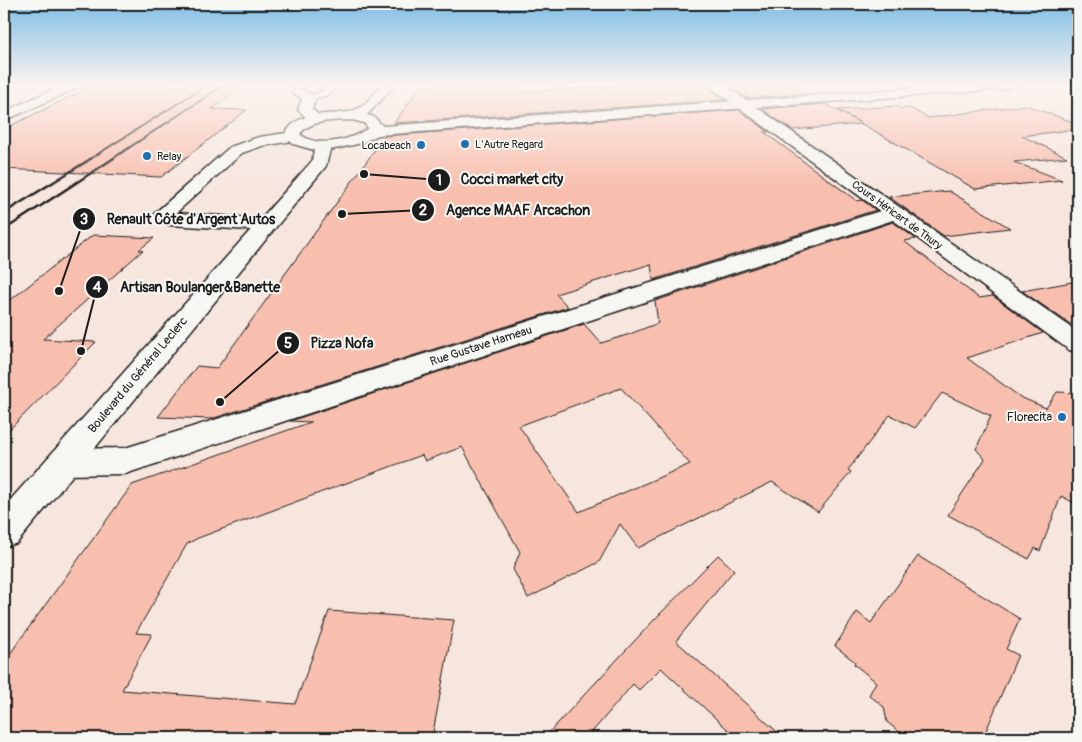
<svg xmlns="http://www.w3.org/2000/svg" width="1082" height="742" viewBox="0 0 1082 742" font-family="Pangolin,sans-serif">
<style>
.building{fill:#f8bfaf;stroke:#1c1c1c;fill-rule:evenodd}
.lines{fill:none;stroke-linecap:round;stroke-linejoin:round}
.lane-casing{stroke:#1c1c1c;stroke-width:3}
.street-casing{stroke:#1c1c1c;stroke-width:3}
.secondary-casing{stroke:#1c1c1c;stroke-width:3}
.lane{fill:#f6f6f2;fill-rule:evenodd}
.street{fill:#f6f6f2;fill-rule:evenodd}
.secondary{fill:#f6f6f2;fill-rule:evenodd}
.rail-far1{stroke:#1c1c1c;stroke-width:2}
.rail{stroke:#1c1c1c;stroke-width:2.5}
.poi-dot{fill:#1f6fb2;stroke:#f6f6f2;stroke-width:2}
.labels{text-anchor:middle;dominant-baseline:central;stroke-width:4;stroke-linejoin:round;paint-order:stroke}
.far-poi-label{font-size:11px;fill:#1c1c1c;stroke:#f6f6f2;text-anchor:start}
.far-street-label{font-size:11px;fill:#1c1c1c;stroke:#f6f6f2}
.street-label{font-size:12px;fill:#1c1c1c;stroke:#f6f6f2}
.poi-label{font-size:12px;fill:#1c1c1c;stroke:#f6f6f2;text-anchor:end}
.leader{fill:none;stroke:#1c1c1c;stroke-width:2}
.callout-dot{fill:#1c1c1c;stroke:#f6f6f2;stroke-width:2}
.mark-label{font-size:15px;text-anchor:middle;font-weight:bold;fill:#fff}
.callout-label{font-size:14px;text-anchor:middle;font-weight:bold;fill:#1c1c1c;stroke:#f6f6f2;stroke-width:4;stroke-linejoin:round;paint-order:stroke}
</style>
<rect width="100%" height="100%" fill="#f7e6de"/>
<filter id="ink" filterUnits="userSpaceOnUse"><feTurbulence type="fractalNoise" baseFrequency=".02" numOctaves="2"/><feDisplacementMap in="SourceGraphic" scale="10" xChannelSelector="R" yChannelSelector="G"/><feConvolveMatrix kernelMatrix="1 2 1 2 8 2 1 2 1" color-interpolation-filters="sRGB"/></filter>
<g filter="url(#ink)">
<path class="building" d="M94 85H246L212 109 247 110 161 177 4 169V129Z
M422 85H517L521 92 631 85H709L711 90 725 100 394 123Z
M728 85H789L806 94 747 98Z
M825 104 862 124 792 130 762 109Z
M1026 105 1078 124V129L1022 136 1067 157 1014 162 1062 180 975 189 838 110 897 106 902 109 910 108 928 118Z
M739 110 769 132H764L857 201 862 200 876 210 653 280 651 264 556 294 568 307 211 419 158 417 197 366 217 368 385 136Z
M949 191 1010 228 944 236 889 197Z
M893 222 916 239 904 241 979 298 993 296 1043 333 967 358 1020 397 1046 408 1057 392 1078 393V505L1061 496 1040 551 1035 548 1029 559 948 515 985 459 976 449 991 416 942 393 915 428 890 415 848 470 851 472 818 512 772 482 638 548 620 524 599 562 528 598 513 569 520 552 462 447 425 461 422 455 198 538 187 544 136 633 152 634 122 690 295 704 329 611 454 620 432 738H4V662L132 485 311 422 290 421 584 324 601 343 630 334 658 323 655 301ZM621 388 690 464 579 512 519 426Z
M93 235 154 238 139 250H143L43 339 96 342 4 435V305Z
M1078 281V321L1070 324 1022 291Z
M718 555 734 570 676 641 784 738H737L661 668 639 690 633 684 587 738H544L654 620Z
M918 556 1020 619 1006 649 1018 655 983 738H907L887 722 884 707 869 695 876 682 854 664 855 662 835 646 857 612 871 623Z"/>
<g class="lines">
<g class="lane-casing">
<path id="lane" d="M330 85H338L328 95 309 101 305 98 322 91Z"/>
</g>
<g class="street-casing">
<path id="street" d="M62 85H78L77 88 4 121V112Z
M711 85H725L1078 332V352L1069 350 893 220 125 474 64 475 53 471 48 462 53 453 64 449 125 448 880 211 712 88Z
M298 88 314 95 316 98 312 109 323 119 321 122H311L298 110 302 99 291 92Z
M293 132 299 134 301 137 299 140 262 146 242 153 176 213 265 219 272 221 275 225 272 229 265 231 170 225 163 223 155 213 230 147 259 137Z"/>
</g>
<g class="secondary-casing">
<path id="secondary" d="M382 85H395L367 115 374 117 383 126 959 85H1013L1007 89 378 135 362 143 330 150 326 166 17 543 4 547V507L312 161 314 150 293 144 284 135C303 104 332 120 357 109 367 105 375 92 382 85ZM352 120 364 123 368 128C352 140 317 149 300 134 311 119 335 121 352 120Z"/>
</g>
<use href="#lane" class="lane"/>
<use href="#street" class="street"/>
<use href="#secondary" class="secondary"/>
<path class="rail-far1" d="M90 159 207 85
M112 159 224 85"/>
<path class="rail" d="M4 213 92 158
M4 230 114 158"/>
</g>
</g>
<linearGradient id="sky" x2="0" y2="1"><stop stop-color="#7fbee6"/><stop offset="0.45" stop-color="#fbf4f0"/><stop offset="1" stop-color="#fbf4f0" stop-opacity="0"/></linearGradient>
<rect width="1082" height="188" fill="url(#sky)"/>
<g class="poi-dot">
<circle cx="465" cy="144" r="5"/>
<circle cx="421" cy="145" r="5"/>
<circle cx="147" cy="156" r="5"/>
<circle cx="1062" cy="417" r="5"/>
</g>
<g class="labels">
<g class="far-poi-label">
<text x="475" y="144">L'Autre Regard</text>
<text x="411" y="145" text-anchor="end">Locabeach</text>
<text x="157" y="156">Relay</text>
</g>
<g class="far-street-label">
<text transform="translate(897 215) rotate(36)">Cours Héricart de Thury</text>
</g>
<g class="street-label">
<text transform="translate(481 346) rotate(-18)">Rue Gustave Hameau</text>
<text transform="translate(138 375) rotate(-50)">Boulevard du Général Leclerc</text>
</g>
<g class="poi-label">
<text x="1052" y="417">Florecita</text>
</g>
</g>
<path class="leader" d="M364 174L439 180M342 214L423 210M59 291L84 219M81 351L97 287M220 402L288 343"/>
<g class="callout-dot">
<circle cx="364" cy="174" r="5"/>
<circle cx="342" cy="214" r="5"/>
<circle cx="59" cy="291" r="5"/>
<circle cx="81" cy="351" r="5"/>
<circle cx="220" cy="402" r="5"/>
<circle cx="439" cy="180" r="12"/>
<circle cx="423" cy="210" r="12"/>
<circle cx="84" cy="219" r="12"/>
<circle cx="97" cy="287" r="12"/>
<circle cx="288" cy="343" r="12"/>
</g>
<g class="mark-label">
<text x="439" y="185">1</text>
<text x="423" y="215">2</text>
<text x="84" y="224">3</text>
<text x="97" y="292">4</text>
<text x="288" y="348">5</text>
</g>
<g class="callout-label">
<text x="512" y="184">Cocci market city</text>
<text x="518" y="215">Agence MAAF Arcachon</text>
<text x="191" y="224">Renault Côte d'Argent Autos</text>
<text x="200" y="292">Artisan Boulanger&amp;Banette</text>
<text x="342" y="348">Pizza Nofa</text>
</g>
<rect width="1082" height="742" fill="none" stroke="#f6f6f2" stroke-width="20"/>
<rect x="10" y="10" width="1062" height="722" fill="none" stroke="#1c1c1c" stroke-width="2" filter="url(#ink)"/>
</svg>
